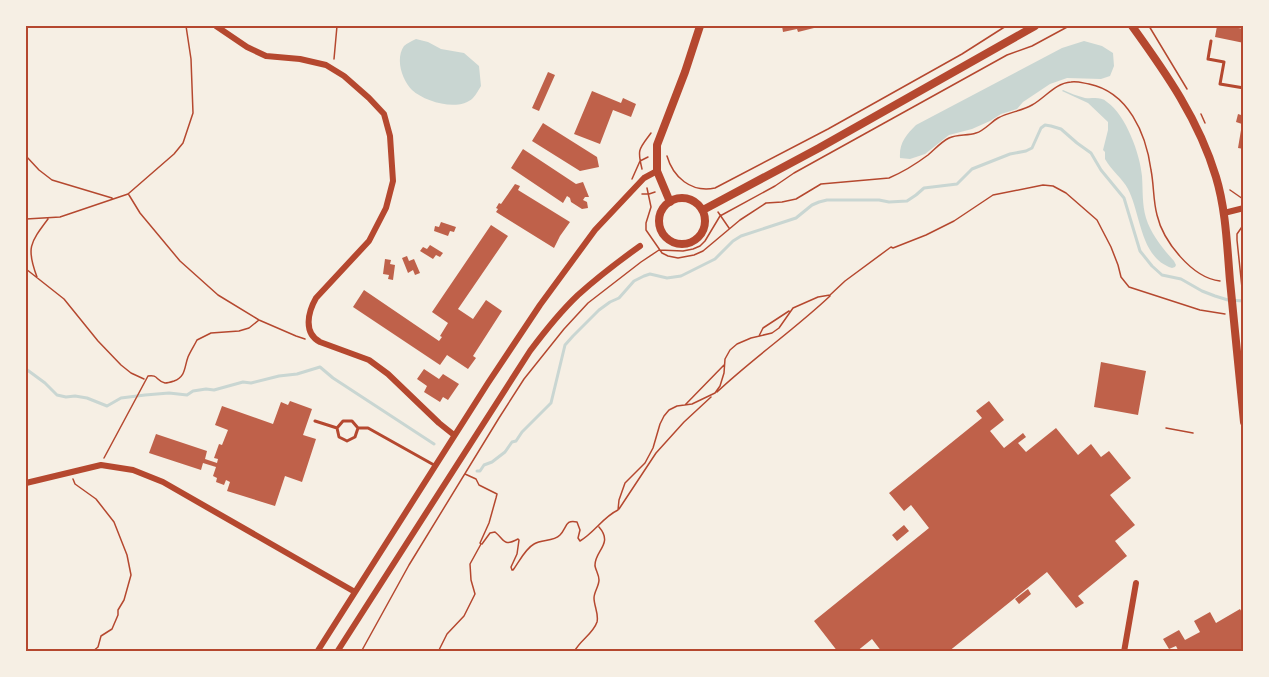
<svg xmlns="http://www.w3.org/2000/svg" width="1269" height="677" viewBox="0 0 1269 677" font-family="'Roboto Condensed',sans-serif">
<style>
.water{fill:#c9d6d2}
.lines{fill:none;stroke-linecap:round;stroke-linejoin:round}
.stream{stroke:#c9d6d2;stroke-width:3}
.building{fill:#bf614a}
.path{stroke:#b5482f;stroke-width:1.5}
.service{stroke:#b5482f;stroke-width:3}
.minor{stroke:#b5482f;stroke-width:6}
.tertiary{stroke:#b5482f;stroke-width:8}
.secondary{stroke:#b5482f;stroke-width:8}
.neatline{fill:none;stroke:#b5482f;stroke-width:2}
</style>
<rect width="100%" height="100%" fill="#f6efe4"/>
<path class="water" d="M416 39 428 42 441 49 464 53 479 66 481 86C479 89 476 95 473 98 459 112 425 102 412 90 402 80 395 59 404 46 407 43 412 41 416 39Z
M1084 41 1102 46 1113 53 1114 66 1110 76 1101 79 1067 78 1050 84 1023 102 1017 109 1001 114 990 121 972 129 949 135 925 154 910 159 900 158C899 143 906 135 916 125L1062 48Z
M1063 90C1070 93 1077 96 1085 98 1093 99 1100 96 1107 102 1126 115 1140 154 1142 176 1143 191 1142 204 1146 218 1151 234 1163 249 1174 261L1176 265 1175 267 1172 268C1140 258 1141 214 1128 189 1123 179 1111 170 1105 159V152L1103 150 1108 130V122L1088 103 1062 91Z"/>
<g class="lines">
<path class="stream" d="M26 369 45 383 57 395 66 397 75 396 87 398 107 406 121 398 145 395 169 393 187 395 193 391 206 389 214 390 243 382 251 383 279 376 297 374 320 367 333 378 434 444
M477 471H480L484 465 492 462 505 452 512 442 516 441 522 432 551 403 565 345 573 336 599 310 610 302 619 298 634 281 644 276 650 274 667 278 681 276 715 259 733 241 741 236 796 218 812 205 819 202 827 200H879L889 202 907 201 916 195 924 188 957 184 972 169 1010 154 1026 151 1032 148 1041 128 1045 125 1051 126 1061 129 1077 143 1091 153 1101 170 1124 198 1140 251 1152 266 1162 275 1181 279 1202 291 1215 296 1228 300 1244 301"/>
</g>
<path class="building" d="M782 26H822L798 32 797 29 783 32Z
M1217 26H1227L1244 29V43L1215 37Z
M548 72 555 75 539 111 532 108Z
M592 91 621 103 623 98 636 104 631 117 613 110 600 144 574 134Z
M1242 109H1244V149L1238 148 1242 124 1236 122 1238 114 1241 115Z
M543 123 597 157 599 167 580 171 532 141Z
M523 149 576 184 583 182 589 197H585L583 200 587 202 588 208 582 209 571 202 570 198 567 196 563 203 511 168Z
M515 184 520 186 518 190 570 222 560 236 554 248 496 212 498 209 496 208 499 203 501 204Z
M441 222 456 227 454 232 450 231 448 236 434 231 435 226 439 227Z
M491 225 508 236 458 309 473 319 486 300 502 311 473 356 476 358 468 369 447 355 440 365 353 307 364 290 439 341 442 337 440 336 448 323 432 312Z
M430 245 443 253 440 257 436 255 433 259 420 251 423 247 427 249Z
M407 256 409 261 414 259 420 273 415 275 413 270 408 273 402 258Z
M385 259 391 260 390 264 395 265 393 280 388 279 389 275 383 274Z
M1101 362 1146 371 1138 415 1094 407Z
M424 369 439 379 443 374 459 384 448 400 443 397 440 402 424 392 427 386 417 379Z
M290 401 312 409 303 435 316 439 302 482 285 476 275 506 227 491 230 482 226 480 224 485 216 482 217 478 213 476 216 467 203 463 201 470 149 453 156 434 207 451 205 459 217 463 218 459 214 458 219 444 222 445 228 430 215 425 222 406 273 424 281 402 288 405Z
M989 401 1004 420 990 431 1004 448 1023 433 1026 437 1018 443 1026 452 1056 428 1078 455 1091 444 1101 457 1109 451 1131 478 1110 495 1135 525 1115 541 1127 556 1078 596 1084 603 1076 608 1047 572 948 652H882L872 639 856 652H838L814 621 929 528 911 505 904 511 889 493 982 418 976 411Z
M904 525 909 531 897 541 892 535Z
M1028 589 1031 594 1019 604 1015 599Z
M1240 609 1244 616V652H1179L1176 646 1169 649 1163 639 1179 630 1185 640 1200 632 1194 621 1210 612 1216 623Z"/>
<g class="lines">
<path class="path" d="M1114 26H1119
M1149 26 1187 89
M334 59 337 26
M1201 114 1205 123
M26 156 39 170 52 180 112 198
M667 156C673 177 691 193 715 188L828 129 962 54 1006 26
M642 169C637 149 639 149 651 133
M632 179 640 161 648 157
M647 188 651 207 646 223V230L662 253 668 256 678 258 694 255 703 251 740 220 766 203 782 202 796 199 821 184 889 178C903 172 916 164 928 155 935 149 941 142 949 138 958 134 967 136 976 133 984 131 991 122 998 118 1009 112 1022 111 1032 105 1045 98 1055 83 1071 82 1077 81 1083 83 1089 84 1128 92 1146 133 1151 170 1154 185 1153 200 1157 215 1163 241 1192 278 1220 281
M1230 190 1243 199
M642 194H649L655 192
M129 195 140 213 180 261 218 295 259 320 296 336 305 339
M718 212 729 228
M26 219 60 217 128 194 174 154 183 143 193 113 191 59 186 26
M1244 224 1237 234V240L1244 307
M26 269 64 299 98 341 121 365 131 373 144 379
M37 277C26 248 30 243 48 219
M759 336 763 328 789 311
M717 392C753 358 794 330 830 296
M685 405 724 365
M1166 428 1193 433
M104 458 148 376C158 374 156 381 165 383 167 383 171 382 174 381 186 376 184 368 188 357 190 352 194 346 197 340L211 333 239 331 249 328 259 320
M73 479 75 484 96 499 114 522 127 555 131 575 124 600 118 610V615L112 629 101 636 98 647 92 652
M619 509 656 453 684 422 711 397
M482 544 490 533 495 532C505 540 503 547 518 539L519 540 517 554 511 567 512 570
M513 570C519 562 525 549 534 544 542 539 553 542 560 535 567 528 565 519 577 522L580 530 578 538 580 541C595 532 603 517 618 510L619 500 625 483 645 463 653 448 660 424 664 416 669 410 677 406 692 404 715 393 720 386 724 373 725 359 730 350 737 344 751 338 772 333 779 328 793 308 818 297 830 295 845 281 891 247 893 248 926 235 954 221 993 195 1043 185 1053 186 1066 193 1097 220 1111 247 1118 265 1121 277 1129 287 1200 310 1225 314
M361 652 409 565 499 418 524 379 564 329 588 303 641 262 659 250 683 251 693 249 700 246 705 241 720 216 775 186 794 173 1007 55 1032 46 1069 26
M438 652 447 634 464 616 475 594 471 580 470 564 481 544 480 543 489 523 496 498 497 494 479 485 476 479 465 474
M574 652C580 640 593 634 597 622 599 614 594 606 594 598 594 592 599 586 599 580 599 575 596 571 595 566 594 551 614 544 599 527"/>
<path class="service" d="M1211 41 1208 59 1224 62 1220 84 1244 88
M315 421 337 428
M343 421H352L358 428 355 437 347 441 339 437 337 428Z
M358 428H368L434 465"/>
<path class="minor" d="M216 26 247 47 266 56 300 59 326 65 344 76 369 98 384 114 390 136 393 181 386 208 369 241 316 298C308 312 303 333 320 342L369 360 388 374 439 423 454 435
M1224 213 1244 208
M26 483 101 465 133 470 163 482 355 592
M317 652 488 383 540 305 595 230 644 178 657 171
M337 652 530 351C545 331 560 312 578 295 598 277 619 261 640 246
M1124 652 1136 583"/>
<path class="tertiary" d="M659 221a23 23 0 1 1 46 0a23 23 0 1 1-46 0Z
M670 202 657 171V145L685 72 700 26
M703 210 819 148 1035 26"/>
<path class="secondary" d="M1132 26C1166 73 1199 120 1216 177 1226 210 1227 246 1230 281 1235 328 1239 375 1244 422"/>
</g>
<rect width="1269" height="677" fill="none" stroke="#f6efe4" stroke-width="54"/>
<rect x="27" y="27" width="1215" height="623" class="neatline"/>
</svg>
